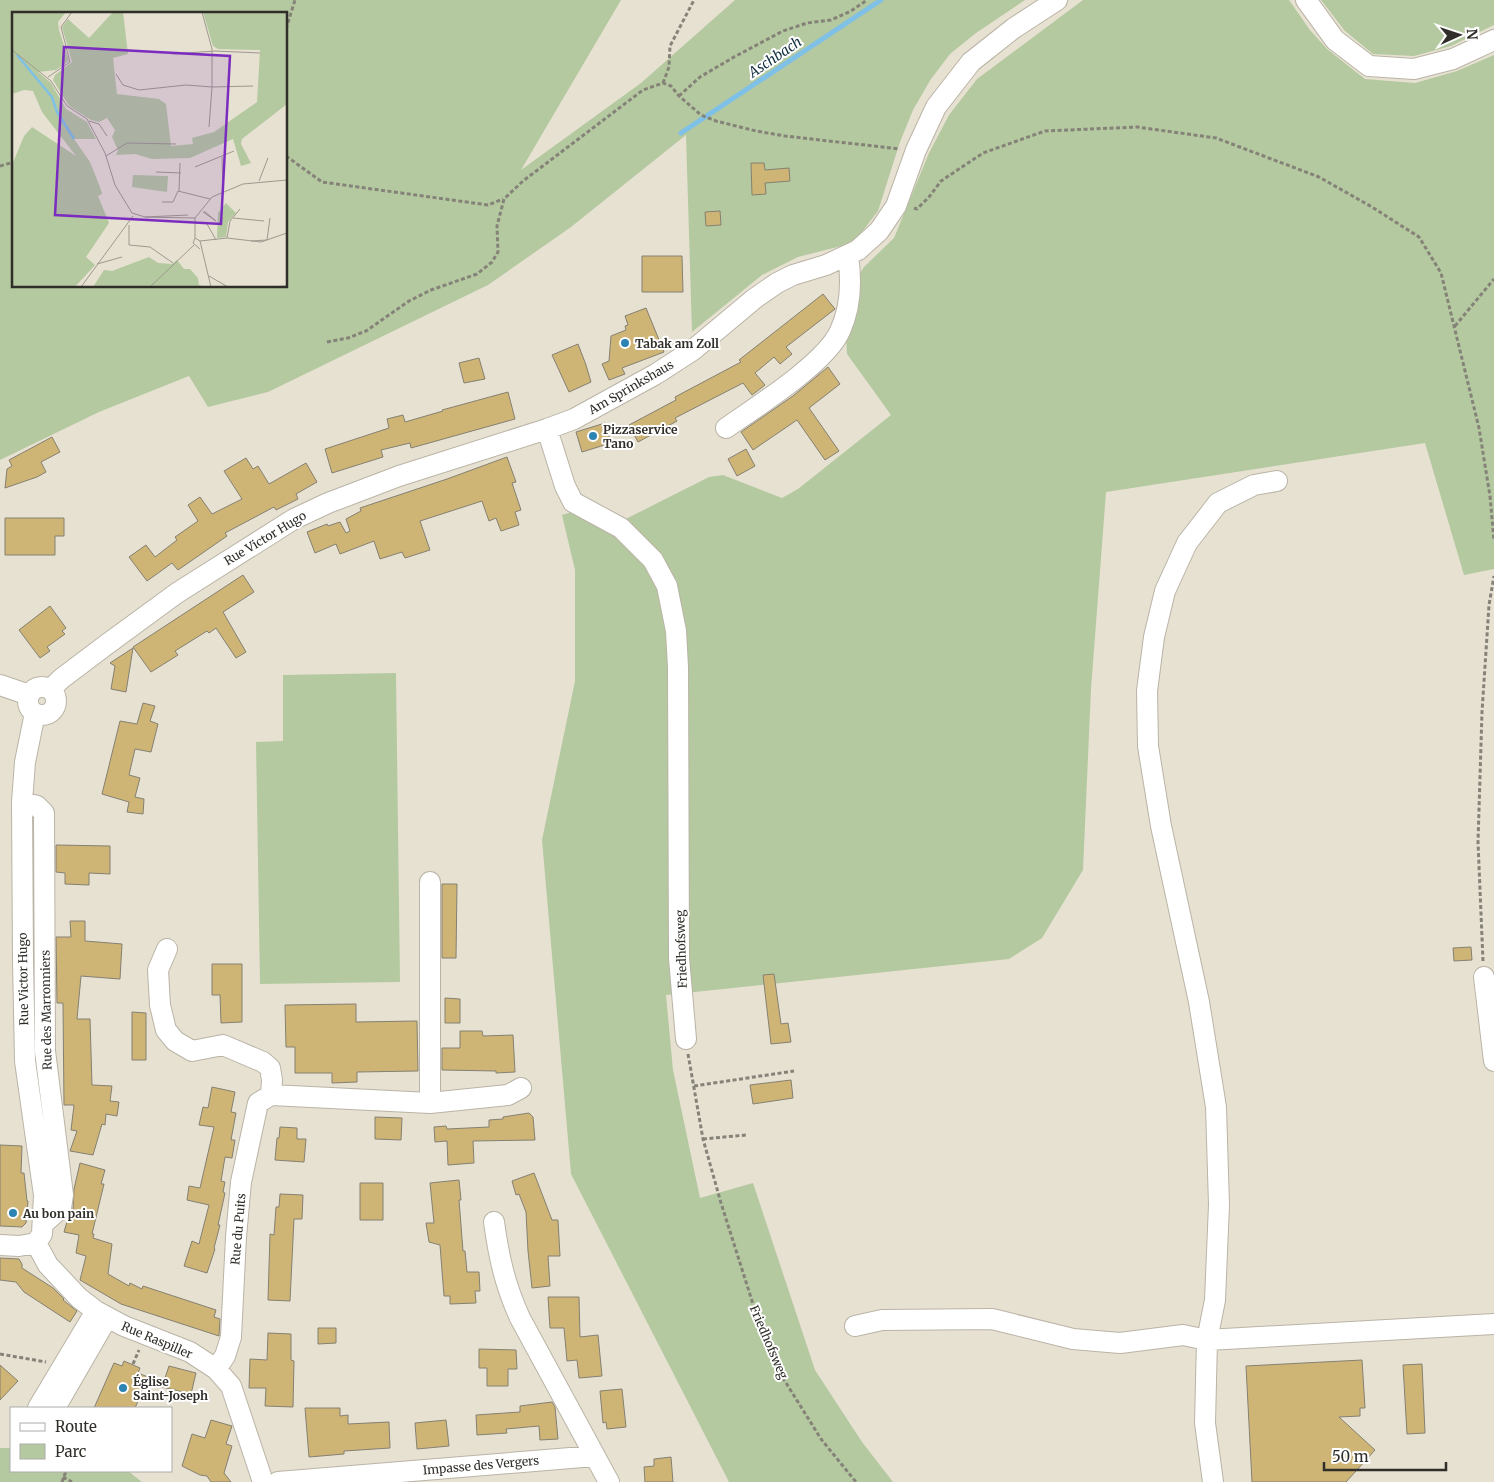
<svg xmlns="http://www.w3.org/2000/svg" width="1494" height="1482" viewBox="0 0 1494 1482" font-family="Merriweather,serif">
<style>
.green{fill:#b4c9a0;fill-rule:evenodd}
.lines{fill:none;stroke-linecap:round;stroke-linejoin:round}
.stream{stroke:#7fc0e6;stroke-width:5}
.building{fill:#ceb576;stroke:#858072}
.minor-casing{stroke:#bab4a6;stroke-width:22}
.path{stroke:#858278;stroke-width:3;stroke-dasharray:4 2.5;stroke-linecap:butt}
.minor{stroke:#fff;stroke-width:20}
.poi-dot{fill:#2d83b2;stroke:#fff;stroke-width:2}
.labels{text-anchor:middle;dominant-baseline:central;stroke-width:4;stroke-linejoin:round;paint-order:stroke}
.poi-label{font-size:12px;font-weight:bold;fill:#302e29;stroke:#fff;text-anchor:start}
.street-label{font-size:12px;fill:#302e29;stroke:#fff}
.water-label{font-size:14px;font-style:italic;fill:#123040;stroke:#fff}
.inset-river{fill:none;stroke:#7fc0e6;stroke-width:2.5}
.inset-road{fill:none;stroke:#9e998e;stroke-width:1}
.view{fill:#7b2cbf;fill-opacity:0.15;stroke:#7b2cbf;stroke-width:2.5}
.inset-edge{fill:none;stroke:#302e29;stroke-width:2.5}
</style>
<rect width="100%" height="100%" fill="#e7e1d2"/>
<path class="green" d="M0 0H621L521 170 641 83 735 0H1025L976 33 950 54 931 79 913 110 900 142 878 211 858 237 845 245 798 257 762 275 692 332 686 135 571 227 488 285 268 392 208 407 189 376 99 412 0 460ZM14 14H286V286H14Z
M1083 0H1289L1310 30 1327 49 1365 79 1415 83 1457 71 1494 55V569L1464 575 1425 443 1106 492 1091 689 1083 870 1042 938 1009 959 666 995 673 1070 700 1198 753 1183 815 1370 862 1442 893 1482H729L571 1174 542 840 575 681V570L562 515 575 511 604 530 709 477 723 475 782 498 798 489 891 415 847 354 846 336 859 275 864 267 894 238 929 153 949 115 977 79Z
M1321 0H1494V25L1451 46 1414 56 1373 54 1345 31Z
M396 673 400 982 260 984 256 742 283 741V675Z
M0 1448H11V1471H128L142 1482H0Z"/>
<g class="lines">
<path class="stream" d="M681 133 881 0"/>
</g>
<path class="building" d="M751 163H764L765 170 789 168 790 181 765 183 766 194 752 195Z
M720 211 721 225 706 226 705 212Z
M642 256H682L683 292H642Z
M823 294 835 309 786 347 792 354 780 364 774 357 755 373 765 385 752 395 743 383 675 418 677 421 638 442 629 425 676 400 675 397 741 362 739 360Z
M646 308 664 352 622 368 625 374 609 380 602 364 609 361 611 336 626 330 625 326 628 325 625 316Z
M578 344 586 365 591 382 569 392 552 355Z
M479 358 485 379 464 383 459 363Z
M828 367 840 384 809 408 839 451 825 460 797 420 753 450 741 432 793 396Z
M508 392 515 419 411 448 410 443 381 450 383 457 332 473 325 449 389 428 387 419 403 415 405 422 443 411 442 410Z
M605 423 611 443 582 452 576 432Z
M52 437 60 452 41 462 46 472 37 477 5 488 7 469 12 466 9 460Z
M746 449 755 466 737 476 728 459Z
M507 457 516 482 512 483 521 510 515 512 519 525 501 531 496 518 489 521 482 501 420 521 430 550 405 558 402 552 380 559 374 541 340 554 336 544 315 553 307 532 327 524 328 526 340 522 346 533 350 531 346 519 361 511 360 508 447 479Z
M246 458 253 469 258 466 269 484 306 463 317 482 296 494 298 499 276 510 274 507 225 533 227 536 178 570 172 563 147 581 129 557 146 545 155 557 177 540 175 537 198 521 188 505 200 497 212 514 242 499 224 471Z
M5 518H64V536H55V555H5Z
M243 575 254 592 223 612 246 652 236 658 216 628 209 633 207 631 175 651 178 655 151 672 133 647Z
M50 606 66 628 62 631 65 634 47 647 50 651 40 658 19 630Z
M133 648 126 692 111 689 115 666 110 663Z
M143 703 155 706 150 721 158 724 151 752 135 749 129 775 140 778 135 797 144 799 143 814 127 812 129 802 102 794 120 721 137 724Z
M56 845 110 846V874L89 873V885L65 884V873L56 872Z
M442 884H457L456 958H442Z
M70 921H85V941L122 944 120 979 81 976 77 1019H90L92 1085 112 1086 110 1101 119 1102 117 1116 106 1114 105 1125 102 1124 93 1155 70 1151 77 1131 71 1130 74 1105H64L63 1003H57L56 937H71Z
M1471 947 1472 960 1454 961 1453 948Z
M212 964H242V1022L221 1023 220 995H212Z
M774 974 781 1024 788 1023 791 1042 771 1044 763 975Z
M445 998 460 999V1023H445Z
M356 1004V1022L417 1021 418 1071 357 1072V1082L332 1083V1073H295V1047H286L285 1005Z
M132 1012 146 1013V1060H132Z
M460 1031H482L483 1036 513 1035 515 1072 496 1073V1071L442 1070V1048H460Z
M791 1080 793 1098 753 1104 750 1085Z
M212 1087 235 1092 231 1112 236 1113 231 1140H235L232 1158 225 1157 221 1181 225 1182 223 1192 225 1193 218 1225H220L214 1248 215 1249 207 1273 184 1266 192 1241 199 1244 209 1205 187 1200 189 1186 200 1188 214 1127 199 1125 203 1107 208 1108Z
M529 1113 533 1117 535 1140 473 1141 474 1163 448 1165 447 1141 435 1142 434 1127 446 1126 447 1129 489 1127V1120L503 1119V1117Z
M375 1117 402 1118 401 1140 375 1139Z
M280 1127 297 1128V1139H306L304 1162 275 1160 277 1138H279Z
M0 1145 22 1146 21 1173H24L27 1201H28L26 1223 22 1227 0 1226Z
M80 1163 105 1170 101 1184H104L92 1234H94L93 1238 112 1244 108 1274 129 1286 130 1283 142 1289 143 1286 216 1310 214 1317 220 1319 219 1336 121 1304 80 1280 86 1256 76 1253 79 1235 64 1232 68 1218 73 1210 74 1189Z
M534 1173 552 1220H558L560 1256H548L550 1286 532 1288 528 1251 526 1212 519 1194 516 1195 512 1181Z
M459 1180 461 1200H459L463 1251H465L467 1272H479L480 1291H475L476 1303 450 1304V1296H444L440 1245 429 1242 426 1223H434L430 1183Z
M360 1183H383V1220H360Z
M280 1194 303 1195 302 1219H294L290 1301 268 1300 270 1234 274 1235 276 1207H279Z
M0 1258 19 1259 22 1264V1268L53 1288 64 1299 63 1300 77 1311 70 1322 24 1292 16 1282 0 1280Z
M548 1297H579L580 1337 598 1335 602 1376 579 1378 577 1360 567 1361 564 1328H550Z
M318 1328H336V1343L318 1344Z
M268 1333 291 1334V1360L294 1361 293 1407 265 1406 266 1388H249L250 1359 267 1360Z
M479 1349 516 1350 517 1369H508V1386H487V1368H479Z
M1362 1360 1365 1408H1360V1416L1339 1417 1375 1450 1346 1482H1252L1246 1366Z
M124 1361 140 1368 138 1373 148 1377 135 1408H94L114 1363 122 1366Z
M1422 1364 1425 1433 1407 1434 1403 1365Z
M0 1365 18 1381 0 1400Z
M169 1366 196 1373 191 1394 162 1387Z
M622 1389 626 1427 607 1429 606 1422 603 1423 600 1391Z
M552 1402 555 1407 558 1439 540 1440 539 1426 506 1429 507 1433 477 1435 476 1415 520 1412V1406Z
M305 1408H340V1416L348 1415V1424L389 1422 390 1448 344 1451V1454L309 1457Z
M211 1420 232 1426 226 1444 232 1446 224 1473 231 1482H211L207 1476 200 1475 182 1466 192 1434 205 1438Z
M446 1420 449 1446 417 1449 415 1423Z
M671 1457 673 1482H645L644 1467 654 1466V1459Z"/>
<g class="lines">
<g class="minor-casing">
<path id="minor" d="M1306 0 1335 40 1369 66 1414 69 1453 59 1494 40
M726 428C756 407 826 363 840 331 851 307 852 282 848 256
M547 429 565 486 573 502 621 528 653 560 667 586 676 631 678 667 679 958 686 1039
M1277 481 1254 485 1218 503 1187 543 1165 591 1154 637 1147 691 1148 746 1161 826 1199 1002 1216 1107 1219 1205 1215 1300 1207 1340 1494 1324
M0 685 29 695
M28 701a14 14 0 1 1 28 0a14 14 0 1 1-28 0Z
M51 689 61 679 106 645 177 593 294 519 328 503 399 476 547 429 574 419 656 374 693 350 754 299 777 283 793 275 826 265 858 250 879 231 896 206 916 150 936 107 971 62 1014 28 1057 0
M35 713 25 762 22 802 23 961 25 1061 44 1195 42 1234 36 1243
M22 802 37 806 44 813 45 1051 63 1195 61 1208 44 1223
M167 949 158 970 160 1005 166 1030 175 1041 192 1051 223 1045 263 1062 270 1068 272 1080 271 1095 258 1103 241 1182 236 1237 231 1337 225 1356 216 1369
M1484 977 1494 1061
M271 1095 430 1103 508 1095 521 1088
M430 1103V882
M494 1222C499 1258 505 1285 520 1318L609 1482
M36 1243 48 1265 79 1298 96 1311 124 1326 190 1352 216 1369 231 1386 263 1482
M0 1245 19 1246 36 1243
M855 1326 882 1320 992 1319 1073 1339 1120 1343 1183 1335 1207 1340 1205 1423 1213 1482
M38 1408 96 1311
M55 1408 107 1318
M278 1482 595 1456"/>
</g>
<path class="path" d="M286 29 295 0
M663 83 669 67 670 46 694 0
M679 96 700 77 734 57 783 31 807 23 831 20 851 11 867 0
M286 156 322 182 488 205 503 199
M0 166 14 162
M914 208 917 209 929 197 941 181 983 153 1045 131 1137 127 1216 138 1319 177 1372 207 1419 237 1441 273 1479 428 1490 496 1494 541
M1455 326 1494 279
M327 342 348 338 366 331 409 301 431 290 477 274 492 262 498 252 497 226 504 199 523 181 643 90 663 83 671 86 679 96 701 115 716 121 756 131 785 136 900 149
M1483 961 1478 842 1482 712 1489 605 1494 576
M688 1054 703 1139 721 1203 753 1304 783 1378 821 1439 856 1482
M694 1086 794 1071
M703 1139 746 1135
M0 1354 46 1362
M133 1364 139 1350
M63 1477 72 1482
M62 1482 66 1471"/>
<use href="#minor" class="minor"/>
</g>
<g class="poi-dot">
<circle cx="625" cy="343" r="5"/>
<circle cx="593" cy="436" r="5"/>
<circle cx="13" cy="1213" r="5"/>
<circle cx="123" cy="1388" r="5"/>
</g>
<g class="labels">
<g class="poi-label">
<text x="635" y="343">Tabak am Zoll</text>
<text x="603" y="429">Pizzaservice<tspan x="603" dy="14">Tano</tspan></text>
<text x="23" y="1213">Au bon pain</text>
<text x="133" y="1381">Église<tspan x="133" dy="14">Saint-Joseph</tspan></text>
</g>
<g class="street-label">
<text transform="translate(631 387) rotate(-30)">Am Sprinkshaus</text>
<text transform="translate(265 538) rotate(-31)">Rue Victor Hugo</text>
<text transform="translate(681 949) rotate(-92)">Friedhofsweg</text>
<text transform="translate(23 979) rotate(-91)">Rue Victor Hugo</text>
<text transform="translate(46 1010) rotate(-91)">Rue des Marronniers</text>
<text transform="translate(238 1229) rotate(-85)">Rue du Puits</text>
<text transform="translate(157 1340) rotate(23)">Rue Raspiller</text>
<text transform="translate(769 1342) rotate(67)">Friedhofsweg</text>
<text transform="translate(481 1465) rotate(-5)">Impasse des Vergers</text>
</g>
<g class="water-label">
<text transform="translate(775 57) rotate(-34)">Aschbach</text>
</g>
</g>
<g transform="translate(12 12)">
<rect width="275" height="275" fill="#e7e1d2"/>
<path d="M0 0H54L46 10 47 18 57 49 44 58 26 60 39 71 54 97 75 110 84 127H62L78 150 88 175 90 182 86 184 97 211 74 245 83 253 63 275H0V153L12 124 20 115 64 144 30 100 21 79 12 78 0 82ZM101 0H111L116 42 101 46 105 82 147 87 154 92 159 134 181 132 180 126 202 120 245 90 248 38 206 37 201 34 191 0H275V92L230 127 229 132 239 151 229 154 221 127 178 146 140 147 123 142 104 143 106 138 100 125 103 118 95 106 87 110 79 108 57 94 41 68 43 63 60 50 50 15 56 7 77 26ZM121 163 156 164 155 180 120 175ZM214 191 224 201 216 210 214 225 205 226 206 201ZM137 245 146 251 160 252 165 248 172 257H178L186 266 187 273 194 275H81L92 258 100 259Z" fill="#b4c9a0"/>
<path class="inset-river" d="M5 43 40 85 45 100 62 127"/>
<path class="inset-road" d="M0 38 39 69 55 94 75 107 93 141 103 173 120 201 133 205 183 206M161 42 203 39 248 41M104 62 111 73 127 78 174 73 200 75V37L190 0M36 65 58 50 49 15 60 0M77 109 87 112 95 124M197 115 200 75 241 74M94 144 115 131 164 132M210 145 211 182M183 155 222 139M144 160 169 161M247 169 256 146M167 179 168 151M150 190H161L166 179 198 187M191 200 204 209 192 199M133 205 176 203M183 206 200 185 231 172 275 168M183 206V226M221 206 252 209M195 212 204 228M117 213V233L138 235 161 251M215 226 218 209 228 197M255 228 258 206M188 229 215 226 249 230 275 221M239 229 255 228M188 237 181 231 183 226 188 229 199 275M85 252 110 245M197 264 216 275M69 275 121 204M138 275 182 233M256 275 275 274"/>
<path class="view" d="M52 35 218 44 209 212 43 203Z"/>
<rect width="275" height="275" class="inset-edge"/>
</g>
<rect x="10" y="1407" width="162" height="65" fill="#ffffff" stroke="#acaba9"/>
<rect x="20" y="1423" width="25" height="8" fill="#ffffff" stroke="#acaba9"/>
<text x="55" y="1432" font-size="15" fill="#302e29">Route</text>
<rect x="20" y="1444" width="25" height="15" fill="#b4c9a0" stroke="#acaba9"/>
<text x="55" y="1457" font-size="15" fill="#302e29">Parc</text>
<g transform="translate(1459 35) rotate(87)" stroke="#ffffff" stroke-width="4" paint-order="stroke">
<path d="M0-4L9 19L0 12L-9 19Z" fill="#302e29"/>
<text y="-8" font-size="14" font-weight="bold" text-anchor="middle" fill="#302e29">N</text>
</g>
<path d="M1324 1462v8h122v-8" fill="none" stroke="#302e29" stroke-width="2.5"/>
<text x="1332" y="1462" font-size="15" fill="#302e29" stroke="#ffffff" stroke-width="4" paint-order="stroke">50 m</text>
</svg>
